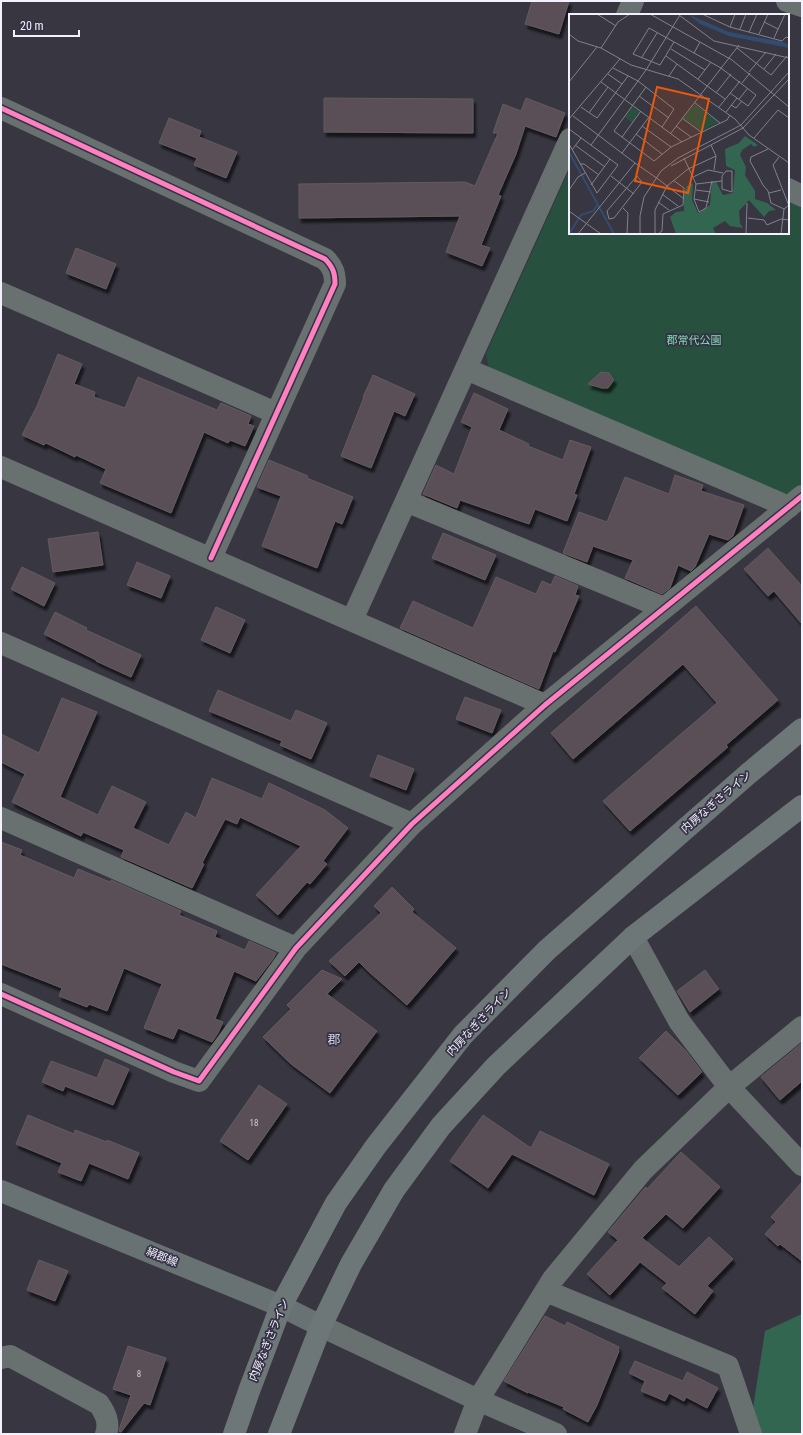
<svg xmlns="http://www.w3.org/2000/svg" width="803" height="1435" viewBox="0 0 803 1435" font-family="'Roboto Condensed','Noto Sans JP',sans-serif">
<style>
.green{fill:#27503f}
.forest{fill:#336651}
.building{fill:#5a5056;stroke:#615b60;filter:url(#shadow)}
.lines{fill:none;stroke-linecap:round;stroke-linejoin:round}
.minor{stroke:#687170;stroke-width:22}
.major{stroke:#687273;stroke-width:22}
.highway{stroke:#6e7778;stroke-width:22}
.cycleway-casing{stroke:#353245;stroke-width:8}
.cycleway{stroke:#ff80c0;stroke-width:5}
.labels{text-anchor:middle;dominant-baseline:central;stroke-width:3.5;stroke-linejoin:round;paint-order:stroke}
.number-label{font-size:9px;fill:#cdc9d4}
.park-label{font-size:11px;fill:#81dcb1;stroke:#353245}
.street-label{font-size:11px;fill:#f3f1fe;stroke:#353245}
.quarter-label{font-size:13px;fill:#d0cde5;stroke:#353245}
.inset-river{fill:none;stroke:#324b71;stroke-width:2}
.inset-road{fill:none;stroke:#83818d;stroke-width:1}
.view{fill:#e8590c;fill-opacity:0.15;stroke:#e8590c;stroke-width:2}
.inset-edge{fill:none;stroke:#f3f1fe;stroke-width:2}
</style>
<defs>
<filter id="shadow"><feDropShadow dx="2.5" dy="4.5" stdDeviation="1" flood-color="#0009"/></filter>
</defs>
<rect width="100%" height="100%" fill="#383641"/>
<path class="green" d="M570 168V233H788V201L802 208V485L794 492 784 494 489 369 486 354Z"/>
<path class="forest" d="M802 1314V1434H749L765 1331Z"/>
<path class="building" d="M532 1H569L559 34 525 24Z
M324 98 473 99V133L324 132Z
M526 98 565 113 556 137 525 126 516 154 498 195 501 196 481 245 490 248 482 266 446 252 460 216 299 218V184L465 182 475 186 498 133H493L503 104 521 111Z
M169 118 201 131 199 137 237 152 226 178 194 165 197 158 159 143Z
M76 248 116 264 106 289 66 273Z
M58 354 82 364 74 384 95 392 94 397 125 408 138 377 217 410 221 403 251 416 248 424 254 426 245 446 230 440 228 443 204 432 171 513 100 483 106 469 76 455 75 457 46 443 44 445 22 435 37 406Z
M601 372 609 373 614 380 608 388H602L588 384Z
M373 375 415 394 405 416 394 411 371 468 341 456 364 397H363Z
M474 393 508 409 499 430 529 444 528 446 563 460 570 440 591 447 574 494 577 495 567 521 535 509 529 524 460 500 457 508 423 494 436 465 454 474 472 427 461 422Z
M269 460 308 476 307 478 353 497 342 524 335 521 317 568 262 546 281 496 257 487Z
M675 475 703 485 701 491 744 505 733 536 728 540 709 534 695 567 691 571 678 565 670 588 662 594 625 578 633 560 593 546 587 562 563 553 579 512 607 522 625 477 669 494Z
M98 532 103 565 53 572 48 539Z
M443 533 496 555 485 580 432 558Z
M768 548 802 586V624L774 591 768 596 744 569Z
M137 562 170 576 161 598 127 585Z
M22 567 55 583 44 606 11 589Z
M555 576 578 586 575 595 579 596 555 652 553 651 539 689 400 628 413 601 473 628 496 577 536 594 542 581 551 585Z
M696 606 778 700 726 745 728 747 630 831 603 801 717 703 683 664 573 759 551 733Z
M216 607 245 620 230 653 201 640Z
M55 612 87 628 86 630 141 655 131 677 96 661V660L44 634Z
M218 690 291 721 296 710 327 723 311 759 280 745 282 741 209 711Z
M465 697 501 710 492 733 456 719Z
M62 698 97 712 60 797 98 815 112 786 146 802 133 828 169 845 186 812 196 818 212 778 262 799 269 783 325 810 348 828 323 861 327 864 310 884 307 882 278 915 256 895 301 846 240 817 237 824 225 819 202 863 204 864 192 888 121 857 124 850 83 832 81 836 12 802 25 774 1 762V734L39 753Z
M378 755 414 769 406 790 370 776Z
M1 842 22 850 20 855 74 878 78 869 110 882 111 880 181 911 179 915 217 931 215 937 245 950 249 941 276 953 273 959 256 981 234 971 215 1019 223 1022 218 1033 212 1042 178 1028 173 1039 144 1028 162 984 124 968 107 1011 89 1004 87 1007 59 996 62 988 1 964Z
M392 887 414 909 412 912 456 948 407 1005 369 972 359 962 345 976 329 961 381 913 374 906Z
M322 970 342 979 327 994 377 1031 330 1093 291 1064 263 1037 291 1009 287 1005Z
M705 970 719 989 690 1012 677 991Z
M666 1031 686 1051 702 1072 678 1095 639 1058Z
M802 1043V1081L780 1100 761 1077Z
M105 1059 129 1069 113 1105 65 1086 63 1091 42 1082 51 1061 97 1078Z
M259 1085 287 1104 248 1160 220 1141Z
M28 1115 74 1134 75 1130 107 1142V1140L139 1153 128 1179 89 1163 81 1181 58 1172 62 1163 16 1144Z
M483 1115 531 1148 540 1131 609 1164 594 1195 512 1154 488 1188 450 1161Z
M681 1152 720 1187 683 1228 666 1214 642 1238 679 1267 709 1237 733 1259 707 1286 713 1291 695 1314 662 1288 667 1283 640 1262 610 1295 587 1274 618 1240 608 1232 644 1189 646 1187 647 1189Z
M802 1182V1261L780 1244 778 1246 765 1234 776 1222 771 1217Z
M39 1260 68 1271 55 1301 27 1290Z
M545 1316 565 1326 567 1322 619 1347 618 1350 619 1351 597 1405 588 1422 563 1409 564 1407 528 1392V1393L504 1381Z
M128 1346 166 1358 150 1405 144 1403 121 1432 119 1431 120 1427 131 1395 113 1389Z
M635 1361 683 1381 687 1372 718 1388 707 1408 686 1397 684 1401 669 1393 665 1401 641 1391 645 1381 629 1373Z"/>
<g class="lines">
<path class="minor" d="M787 1 802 6
M627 15 633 1
M1 108 325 259C333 267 335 273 335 284L211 558
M788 189 802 196
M1 293 276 413
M466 369 789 507
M1 467 545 705
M406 501 664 608
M352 620 570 139
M1 643 412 824
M1 818 296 948
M633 937 679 1021 729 1087 802 1165
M1 994 174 1072 199 1081 296 948 412 824 545 705 802 496
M546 1291 728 1366 751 1434
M321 1326 478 1400 556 1434
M1 1358 10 1356 99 1404C105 1413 110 1422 106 1434
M465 1434 478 1400 553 1279 643 1170 729 1087 802 1027"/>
<path class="major" d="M1 1191 281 1306 321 1326"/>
<path class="highway" d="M234 1434 249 1391 281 1306 336 1203 376 1146 463 1035 547 950 748 774 802 729
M279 1434 321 1326 351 1264 394 1190 441 1126 496 1066 633 937 802 806"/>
<g class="cycleway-casing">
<path id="cycleway" d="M1 108 325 259C333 267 335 273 335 284L211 558
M1 994 174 1072 199 1081 296 948 412 824 545 705 802 496"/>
</g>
<use href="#cycleway" class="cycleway"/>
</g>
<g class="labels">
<g class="number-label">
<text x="254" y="1123">18</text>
<text x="139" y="1374">8</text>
</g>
<g class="park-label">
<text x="694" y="340">郡常代公園</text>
</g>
<g class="street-label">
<text transform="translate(716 802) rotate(-41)">内房なぎさライン</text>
<text transform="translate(479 1022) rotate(-47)">内房なぎさライン</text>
<text transform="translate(162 1257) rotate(22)">絹郡線</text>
<text transform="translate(269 1340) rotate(-68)">内房なぎさライン</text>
</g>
<g class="quarter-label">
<text x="334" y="1039">郡</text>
</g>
</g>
<g transform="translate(569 14)">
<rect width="220" height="220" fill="#383641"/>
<path d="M126 90 149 108V109L132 117 114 104ZM63 93 71 97 63 109 56 103Z" fill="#27503f"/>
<path d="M176 122 189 131 185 133 182 130 173 136 171 141 177 153 176 161 186 177V185L198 189 207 196 200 197 195 203 180 186 170 197 171 209 174 214 161 212 156 207 144 214 147 220H107L101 203 107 198 115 197V179L118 172 124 169 123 186 129 199 141 191 143 167 147 168 154 181 164 179 166 156 157 152 156 135 170 129Z" fill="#336651"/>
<path d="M119 0 160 18 214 28 220 31V34L160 22 131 10Z" fill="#324b71"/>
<path class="inset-river" d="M0 138 45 220M0 220 12 201 24 197 29 190"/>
<path class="inset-road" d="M28 0 47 12M81 0 163 46 220 93M133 0 161 13 213 27 217 23 220 24M110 1 145 27 220 44M195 8 209 15M161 13 166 0M171 15 177 0M180 18 188 0M0 20 9 27 32 34 62 51 109 65 166 105 180 121 220 149M190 20 199 0M205 24 216 0M105 28 91 51 64 40 80 14 152 54 187 81 179 92 161 79M32 34 49 8 61 0M168 34 202 61 218 42M102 35 136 56M125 39 131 28M97 42 156 85M73 43 88 19M44 54 69 67 105 95 93 113M195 55 207 40M180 58 197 38M39 60 53 70M100 62 108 50M129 65 142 48M0 68 28 33M32 68 113 128M173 69 181 59M77 73 45 117 85 147 102 133 158 106 161 101M147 79 162 60M70 82 100 104M170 85 179 74M125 88 151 109M162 91 167 94 173 87M12 93 28 104 59 62M150 93 171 67M157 98 168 84M20 99 39 73M4 102 66 149M113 104 132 118M0 105 51 45M73 112 102 133M107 112 122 123M0 115 49 151 28 179 0 130M102 119 170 31M67 120 93 140M53 123 72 97M185 124 209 96 220 104M6 131 36 153M22 131 77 56 111 1M142 131 147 142 145 156M199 135 182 143 181 147 194 171 199 177 202 189 215 195M3 136 12 124M53 139 80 103M210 143 204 151 220 192M115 144 127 170 125 185 130 198 137 194 143 167M11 150H15L30 161M102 152 174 114 220 65M157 157H163V178L153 175V162ZM42 162 65 180M68 162 73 168 45 204 40 205 38 197ZM124 163 139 156 154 159M89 165 115 185M127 170 153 167M22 171 41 145M0 176 9 163 16 159M127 176 142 178M200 179 212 176M93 180 109 192M125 185 140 188M89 188 100 196M54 194 59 199 58 220M0 197 32 220M179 204 195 206 198 211 212 205 220 206M9 220 66 149 89 165M71 220V202L75 183 92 157 109 144 172 111 220 58M86 220V196L98 172 119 155 147 142M89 220 93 217 94 200 114 191 115 174 104 166M177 220 178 189M212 220 215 195 220 191"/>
<path class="view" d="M88 73 140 85 119 179 66 167Z"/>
<rect width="220" height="220" class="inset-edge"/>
</g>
<rect width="803" height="1435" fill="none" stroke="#f3f1fe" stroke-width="4"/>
<path d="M14 30v6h65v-6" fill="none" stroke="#f3f1fe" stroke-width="2"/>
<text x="20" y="30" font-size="12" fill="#f3f1fe" stroke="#353245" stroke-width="3" paint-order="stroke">20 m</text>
</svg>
